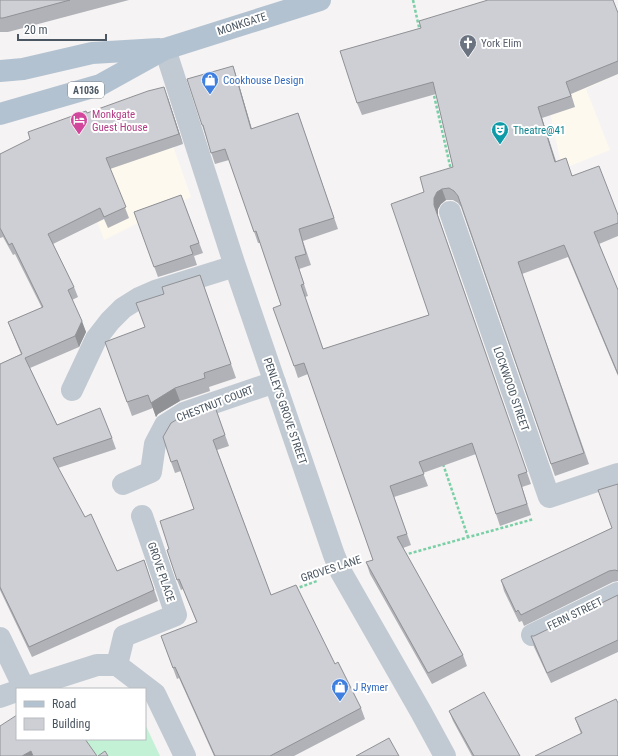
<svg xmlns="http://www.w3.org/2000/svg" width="618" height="756" viewBox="0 0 618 756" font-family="'Roboto Condensed',sans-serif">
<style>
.commercial{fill:#fdf9ef}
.green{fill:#c3f1d5}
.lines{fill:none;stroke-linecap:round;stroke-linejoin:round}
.path{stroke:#7ad0a6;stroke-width:2.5;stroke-dasharray:3 2;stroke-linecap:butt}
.minor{stroke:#c1cad2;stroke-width:22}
.major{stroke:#b3c2d1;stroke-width:22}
.wall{fill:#b0b2b7}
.shaded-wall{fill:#909195}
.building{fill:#cdcfd5;stroke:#909195}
.labels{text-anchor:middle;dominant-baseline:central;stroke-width:4;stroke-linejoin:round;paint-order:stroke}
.shield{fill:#fff;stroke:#808990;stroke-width:1}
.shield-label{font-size:10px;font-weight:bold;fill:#4a5661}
.street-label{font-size:11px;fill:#4a5661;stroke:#fff}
.worship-label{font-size:11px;fill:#5b616d;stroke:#fff;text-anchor:start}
.shop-label{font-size:11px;fill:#366cbe;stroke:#fff;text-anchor:start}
.hotel-label{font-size:11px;fill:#b23c85;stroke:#fff;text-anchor:start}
.culture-label{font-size:11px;fill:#0d838f;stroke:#fff;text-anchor:start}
</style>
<rect width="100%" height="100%" fill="#f5f3f3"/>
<path class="commercial" d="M618 15V74L586 89 610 150 565 168 560 159 543 80Z
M157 100 191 197 104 240 64 131Z"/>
<path class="green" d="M145 724 160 756H62L78 739H145Z"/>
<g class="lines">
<path class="path" d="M413 0 420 32
M433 91 451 170
M443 464 468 537
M404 555 534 519
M295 589 317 581"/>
<path class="minor" d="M165 49 235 266 334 555 341 572 421 712 445 756
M450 212 549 497 618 474
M72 390 96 339 110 321 123 308 139 298 155 291 235 266
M123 484 151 472 155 444 165 425 184 413 275 382
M532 635 618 593
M0 638 24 688
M117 665 124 636 176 615 142 516
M117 665 155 694 185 756
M22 689 97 665H117
M0 697 17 691"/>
<path class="major" d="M0 71 23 69 92 53 159 49
M0 114 100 85 165 49 320 0"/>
</g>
<path class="wall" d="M0 0H129L8 32H0Z
M618 13V74L571 94 575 107 542 118 556 161 618 215V236L599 244 618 290V376L568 257 522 274 589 464 555 476 461 207 458 203 453 200H446L441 204 438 209V216L531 484 522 487 531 515 500 526 476 454 423 473 428 486 394 497 411 545 403 548 463 655 467 666 432 684 370 574 366 562 373 560 308 374 298 378 294 366 281 305 260 243H258L229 160 215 164 202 125 233 66 237 78 252 129 298 113 338 229 303 241 311 265 299 269 308 296 305 297 323 349 429 315 424 192 453 167 436 94 362 115 357 103Z
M168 98 183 144 110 169 129 218 108 228 104 219 53 244 74 287 78 297 72 300 86 332 79 347 30 368 57 425 112 438 116 449 58 468 85 517 117 571 144 560 158 601 32 657 0 590V364L21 354 8 322 42 308 15 254 13 255 3 237 0 238V154L87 113Z
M181 195 203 253 194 256 197 265 158 277 134 212Z
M200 275 236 378 209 387 210 391 180 401 158 414 156 417 153 408 132 416 105 342 145 327 164 294Z
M214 404 229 446 217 450 271 595 335 664 361 708 365 719 294 756H214L179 678 177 679 161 636 197 623 183 589 181 590 177 580 169 549 194 509 181 471 175 473 171 462Z
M618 484V581L613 582 524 626 522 621 519 622 504 591 501 580 612 528Z
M618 595V652L551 683 534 647 531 636H534Z
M618 703 581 734 575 718Z
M449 711 520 756H472L453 721Z"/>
<path class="shaded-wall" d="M233 66 237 78 255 141 251 129Z
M164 87 168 98 183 144 179 134Z
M538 107 542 118 559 173 555 162Z
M442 189 446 200 441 204 438 209V216L531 484 434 205V198L437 192Z
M82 321 86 332 79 347 75 336Z
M175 388 180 401 158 414 156 417 151 403 154 401Z
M31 751 33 756H22Z"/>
<path class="building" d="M0 0H70L3 18H0Z
M488 0H613L618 13V61L566 82 571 96 538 107 555 162 566 158 572 176 599 166 618 215V223L594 232 618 290V374L564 245 518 262 584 453 551 464 458 196 454 191 449 188 442 189 437 192 434 198V205L527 472 518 475 527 504 496 514 472 443 419 462 424 474 390 486 407 534 397 537 463 655 428 673 366 562 373 560 304 363 294 366 273 308 281 305 256 231 254 232 225 149 211 153 203 125H202L187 79 233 66 251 129 298 113 334 218 299 229 306 254 295 257 304 284 301 285 323 349 429 315 391 204 424 192 420 177 453 167 433 82 357 103 340 51 421 28 419 21Z
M164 87 179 134 106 158 126 207 104 217 100 208 48 234 74 287 68 290 82 321 75 336 25 358 57 425 100 408 112 438 53 458 85 517 91 514 117 571 144 560 154 590 29 647 0 587V364L22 354 8 322 43 307 12 243 9 245 0 228V154L30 139 28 132 86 111 87 113 148 91Z
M181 195 199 243 190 246 193 254 154 267 134 212Z
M200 275 231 364 204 373 205 378 175 388 154 401 151 403 148 395 127 402 105 342 145 327 136 303 164 294 162 287Z
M214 404 225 435 213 440 271 595 296 585 335 664 338 662 361 708 270 756H215L175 667 173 668 161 636 197 622 179 579 177 580 167 550 169 549 160 521 194 509 177 460 171 462 163 437 171 423 186 414Z
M618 484V571L615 570 609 571 521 615 518 610 516 612 501 580 612 528 598 490Z
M618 595V640L547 673 531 636H534Z
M484 692 520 756H474L449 711Z
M616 699 618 703V756H535L582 733 575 718Z
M17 715V739H85L97 756H33L31 751 22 756H0V726Z
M389 738 399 756H356Z
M105 751 108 756H98Z"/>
<defs>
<g id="church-pin" transform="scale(0.9)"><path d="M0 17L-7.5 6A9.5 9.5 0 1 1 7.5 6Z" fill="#6b7280" stroke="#fff"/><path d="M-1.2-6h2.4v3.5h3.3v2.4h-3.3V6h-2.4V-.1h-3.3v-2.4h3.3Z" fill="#fff"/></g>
<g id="shop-pin" transform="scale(0.9)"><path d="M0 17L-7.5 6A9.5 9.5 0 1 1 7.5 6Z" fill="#3f7fe0" stroke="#fff"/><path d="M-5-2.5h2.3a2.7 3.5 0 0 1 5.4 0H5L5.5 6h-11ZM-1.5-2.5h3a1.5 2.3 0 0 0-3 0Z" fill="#fff"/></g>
<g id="hotel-pin" transform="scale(0.9)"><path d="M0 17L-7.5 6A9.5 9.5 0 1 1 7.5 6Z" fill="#d1479c" stroke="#fff"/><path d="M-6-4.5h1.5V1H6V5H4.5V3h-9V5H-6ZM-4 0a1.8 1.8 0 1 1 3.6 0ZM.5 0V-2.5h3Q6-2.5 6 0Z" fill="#fff"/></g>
<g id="theatre-pin" transform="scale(0.9)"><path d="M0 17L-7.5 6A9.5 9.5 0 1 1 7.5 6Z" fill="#0f9aa8" stroke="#fff"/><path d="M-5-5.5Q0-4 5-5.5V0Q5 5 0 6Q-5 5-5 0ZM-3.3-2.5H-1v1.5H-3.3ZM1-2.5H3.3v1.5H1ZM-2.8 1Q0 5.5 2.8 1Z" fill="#fff"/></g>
</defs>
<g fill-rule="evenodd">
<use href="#church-pin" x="468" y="43"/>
<use href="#shop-pin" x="210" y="80"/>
<use href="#hotel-pin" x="79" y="120"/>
<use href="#theatre-pin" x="500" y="130"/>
<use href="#shop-pin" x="340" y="687"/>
</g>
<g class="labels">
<rect class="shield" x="68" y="82" width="36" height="16" rx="3"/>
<g class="shield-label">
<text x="86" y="90">A1036</text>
</g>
<g class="street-label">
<text transform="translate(242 24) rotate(-18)">MONKGATE</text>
<text transform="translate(511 389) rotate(71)">LOCKWOOD STREET</text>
<text transform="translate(215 404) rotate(-21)">CHESTNUT COURT</text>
<text transform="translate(285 411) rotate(71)">PENLEY'S GROVE STREET</text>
<text transform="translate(331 569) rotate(-18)">GROVES LANE</text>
<text transform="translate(161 572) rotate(71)">GROVE PLACE</text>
<text transform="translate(575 614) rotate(-26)">FERN STREET</text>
</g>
<g class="worship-label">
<text x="481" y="43">York Elim</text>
</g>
<g class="shop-label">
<text x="223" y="80">Cookhouse Design</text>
<text x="353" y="687">J Rymer</text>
</g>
<g class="hotel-label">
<text x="92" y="114">Monkgate<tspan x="92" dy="13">Guest House</tspan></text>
</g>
<g class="culture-label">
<text x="513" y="130">Theatre@41</text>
</g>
</g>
<rect x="16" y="688" width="130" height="52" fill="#ffffff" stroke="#b7bbc0"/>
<rect x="24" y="701" width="20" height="6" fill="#b3c2d1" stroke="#b7bbc0"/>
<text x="52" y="708" font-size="12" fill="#4a5661">Road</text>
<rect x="24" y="718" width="20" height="12" fill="#cdcfd5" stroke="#b7bbc0"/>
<text x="52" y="728" font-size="12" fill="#4a5661">Building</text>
<path d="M18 34v6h88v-6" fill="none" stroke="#4a5661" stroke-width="2"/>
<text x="24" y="34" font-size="12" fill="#4a5661" stroke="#ffffff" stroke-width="3" paint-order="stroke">20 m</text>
</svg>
